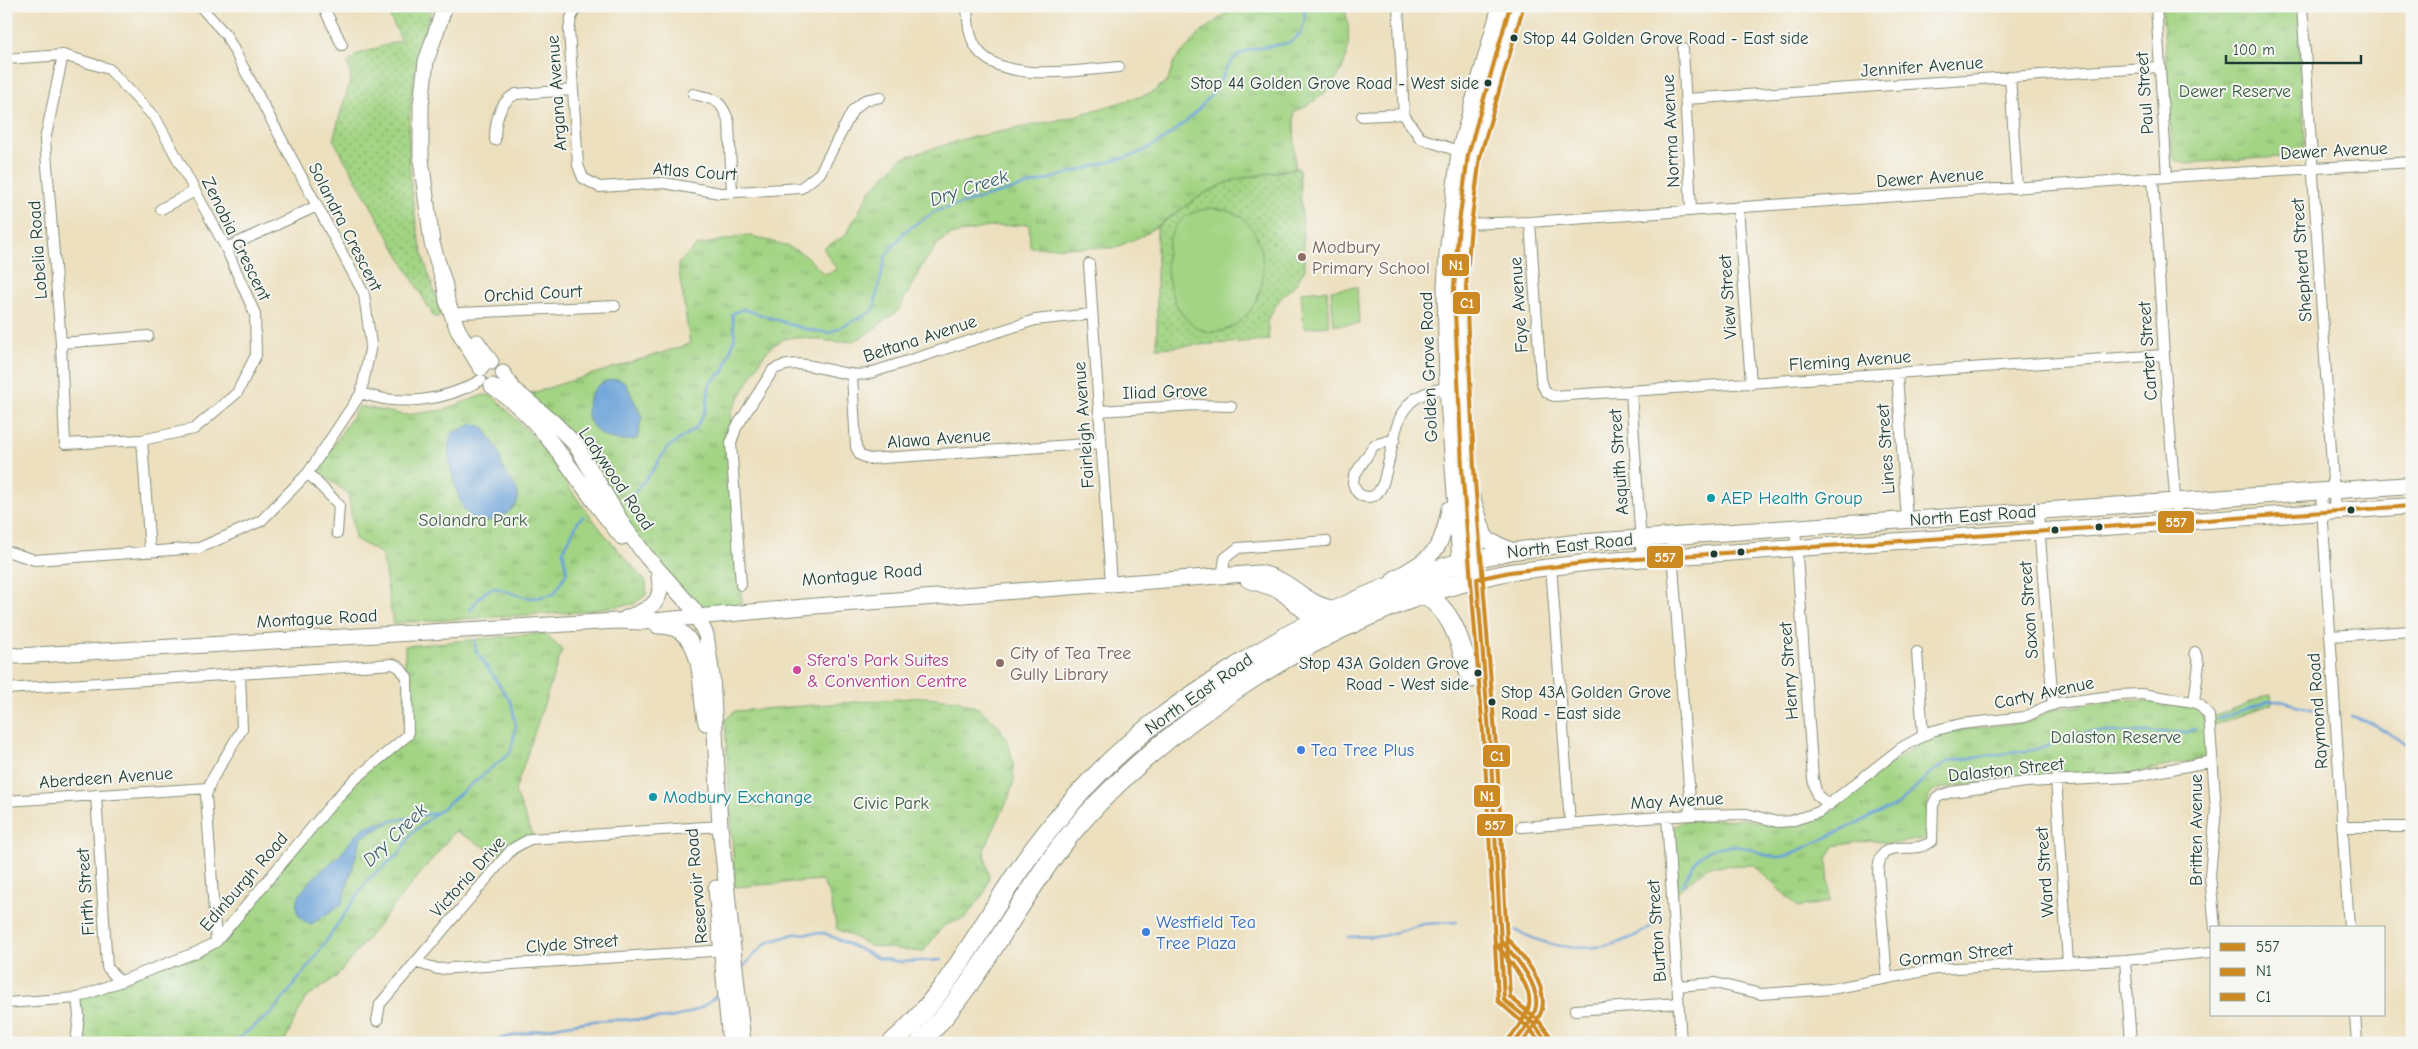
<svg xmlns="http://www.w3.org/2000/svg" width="2418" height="1049" viewBox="0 0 2418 1049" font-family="'Comic Neue',sans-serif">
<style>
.grass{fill:url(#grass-dots);stroke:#60885c}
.park{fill:url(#park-tufts);stroke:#60885c}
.garden{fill:#a2d483;stroke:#60885c}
.water{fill:#69a1d8;stroke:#446f86}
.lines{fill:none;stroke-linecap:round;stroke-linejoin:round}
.stream{stroke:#69a1d8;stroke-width:2.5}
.street-casing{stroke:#868e7a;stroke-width:12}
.secondary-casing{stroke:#868e7a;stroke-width:17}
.primary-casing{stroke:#868e7a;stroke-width:18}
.highway-casing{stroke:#868e7a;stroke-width:21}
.street{stroke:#fff;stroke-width:10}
.secondary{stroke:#fff;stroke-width:15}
.primary{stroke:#fff;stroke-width:16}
.highway{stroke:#fff;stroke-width:19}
.bus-1-casing{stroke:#f6f6f2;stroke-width:8}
.bus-2-casing{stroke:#f6f6f2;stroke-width:8}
.bus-3-casing{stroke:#f6f6f2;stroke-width:8}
.bus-1{stroke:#cd8a22;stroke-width:4}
.bus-2{stroke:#cd8a22;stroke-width:4}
.bus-3{stroke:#cd8a22;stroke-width:4}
.bus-dot{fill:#1f3d34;stroke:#f6f6f2;stroke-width:2}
.education-dot{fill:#8d6e63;stroke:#f6f6f2;stroke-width:2}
.culture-dot{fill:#0f9aa8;stroke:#f6f6f2;stroke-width:2}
.hotel-dot{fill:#d1479c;stroke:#f6f6f2;stroke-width:2}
.shop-dot{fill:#3f7fe0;stroke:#f6f6f2;stroke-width:2}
.labels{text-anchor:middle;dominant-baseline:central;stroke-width:4;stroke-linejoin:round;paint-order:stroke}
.bus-label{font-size:17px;fill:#1f3d34;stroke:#f6f6f2;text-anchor:start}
.street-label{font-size:18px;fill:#1f3d34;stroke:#f6f6f2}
.park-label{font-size:18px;fill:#395b44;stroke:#f6f6f2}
.education-label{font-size:18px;fill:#785e54;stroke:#f6f6f2;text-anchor:start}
.culture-label{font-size:18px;fill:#0d838f;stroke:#f6f6f2;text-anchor:start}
.hotel-label{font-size:18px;fill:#b23c85;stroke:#f6f6f2;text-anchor:start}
.shop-label{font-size:18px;fill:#366cbe;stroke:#f6f6f2;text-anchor:start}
.water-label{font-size:19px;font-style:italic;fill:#355b65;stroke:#f6f6f2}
.line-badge{stroke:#f6f6f2;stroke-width:2}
.badge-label{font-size:14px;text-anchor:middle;font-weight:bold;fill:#fff}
</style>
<defs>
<pattern id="grass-dots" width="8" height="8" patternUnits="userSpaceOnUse" patternTransform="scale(1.25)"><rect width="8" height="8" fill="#a2d483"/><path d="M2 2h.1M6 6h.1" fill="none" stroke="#83ad6c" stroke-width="1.8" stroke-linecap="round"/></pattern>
<pattern id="park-tufts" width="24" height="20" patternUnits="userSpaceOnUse" patternTransform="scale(1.25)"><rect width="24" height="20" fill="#a2d483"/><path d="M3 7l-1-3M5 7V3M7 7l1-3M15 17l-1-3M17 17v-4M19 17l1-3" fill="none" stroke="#83ad6c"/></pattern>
</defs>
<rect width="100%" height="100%" fill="#f6f6f2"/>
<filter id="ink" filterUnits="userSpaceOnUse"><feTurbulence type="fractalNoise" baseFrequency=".02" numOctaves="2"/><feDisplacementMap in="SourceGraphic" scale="10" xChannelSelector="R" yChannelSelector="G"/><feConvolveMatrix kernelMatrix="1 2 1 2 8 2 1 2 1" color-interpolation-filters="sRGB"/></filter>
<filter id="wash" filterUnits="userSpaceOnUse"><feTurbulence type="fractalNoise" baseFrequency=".0096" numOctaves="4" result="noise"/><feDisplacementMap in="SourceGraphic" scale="20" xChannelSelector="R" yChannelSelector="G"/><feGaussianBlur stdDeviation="1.12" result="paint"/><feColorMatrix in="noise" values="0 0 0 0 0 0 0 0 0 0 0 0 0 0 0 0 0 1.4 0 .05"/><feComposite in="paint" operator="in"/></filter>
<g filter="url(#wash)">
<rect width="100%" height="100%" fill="#ede0bf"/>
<path class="grass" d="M385 6H433C404 85 403 161 420 243 425 267 435 291 442 316L434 317 333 139 351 78 348 63 356 55 401 40Z
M1299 168 1305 268 1297 283 1280 299 1267 320 1269 340 1157 348V227L1201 195 1233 180Z"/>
<path class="park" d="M1237 6H1344C1358 54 1340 93 1294 112L1295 168 1233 180 1201 195 1144 235 1114 248 1030 247 1029 224 988 227 950 235 937 244 922 266 898 311 864 336 853 341 837 342 794 337 784 339 772 346 763 356 731 412V443L742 604 694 610 646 556 591 467 522 396 690 344 678 264 696 246 748 235 785 245 805 255 824 274 837 270 823 248 845 236 870 191 902 158 964 139 1068 118 1152 93 1168 80 1174 61 1202 31Z
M2162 6H2297L2305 144 2303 153 2298 156 2187 163 2177 162 2173 158Z
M483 395 493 396 540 444 572 492 605 535 646 582V595L634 604 577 612 393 623 382 554 355 539 348 493 317 471 359 406 405 415 443 410Z
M544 633 562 650 515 791 534 839 508 854 496 853 455 831 336 977 305 999 284 1042 76 1043 77 998 208 947 370 767 405 740V646Z
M2271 694 2272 704 2214 725 2213 717Z
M923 697 957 700 978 708 998 725 1008 742 1013 762 1014 780 1009 797 984 850 989 878 985 892 965 918 943 926 923 952 871 946 837 929 830 898 822 880 735 887 725 720 735 711Z
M2121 699 2171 703 2199 709C2207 720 2213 749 2201 759L2134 773 2096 776H2026L1938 789C1916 799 1937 825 1924 839L1890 844 1870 840 1834 846 1827 859 1830 902 1798 907 1753 865 1709 866 1678 891 1673 831 1675 826 1683 821 1744 819 1782 827 1800 825 1833 811 1893 762 1927 739 1952 731 2028 722 2051 710Z"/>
<path class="garden" d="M1212 208C1222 209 1232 211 1241 217 1262 232 1268 270 1259 293 1254 309 1242 323 1227 329 1173 350 1149 248 1181 220 1190 212 1200 210 1212 208Z
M1357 287 1359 324 1334 325 1331 290Z
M1327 290 1329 326 1304 328 1301 292Z"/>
<path class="water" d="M617 379 625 382 642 417 637 439C578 451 572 382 617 379Z
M473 424 483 427C488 435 495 444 499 453 501 458 501 465 504 471 510 479 518 487 518 498 517 506 510 511 504 515 471 534 461 509 454 481 450 464 445 450 452 433Z
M391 822 361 838 342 904 310 925C273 904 322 871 339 856 347 848 353 836 362 829 371 823 381 823 391 822Z"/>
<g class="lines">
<path class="stream" d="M634 493 653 470 667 448 696 428 706 409 710 383 724 371 735 337 732 314 743 309 805 329 829 333 873 311 886 255 905 231 936 211 1134 155C1166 142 1193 118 1214 91 1222 80 1226 64 1237 56 1263 37 1310 60 1304 6
M470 610C496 573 496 593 530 598 537 599 547 595 554 594L567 572 563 551 579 520 584 516
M2351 716C2374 722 2394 735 2412 750
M2218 719 2268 701H2281L2319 711
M387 822 435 813
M1682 885C1687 877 1692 866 1698 858 1710 844 1737 844 1753 850 1765 855 1774 859 1787 856L1900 803 1930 773 1949 761 2033 750 2088 732H2188L2195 729
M1515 930C1565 956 1619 955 1663 917
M1348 937 1383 936 1423 924 1457 922
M741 969 766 943 794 934 824 933 878 958 901 962 941 960
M232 1043 272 1013 311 963 370 877 399 854 412 833 511 752 516 725 511 702 476 651 475 640
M484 1043C519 1034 558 1025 594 1021 636 1017 687 1028 718 994"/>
</g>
</g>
<g filter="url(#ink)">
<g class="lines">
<g class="street-casing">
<path id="street" d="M323 6 342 45
M577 6 571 18 569 30 578 165 583 178 599 187 664 183 720 193 801 188 820 173 853 110 865 100 880 97
M967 6C968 19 968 32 974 44 995 86 1080 70 1119 67
M1398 6 1404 115 1420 138 1464 153
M2156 6 2167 177
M2302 6 2335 512
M1683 49 1691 211
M6 59 63 55 109 69 156 119 226 248 255 314 256 355 237 393 194 429 142 440 65 444 61 343 45 140 63 55
M2010 76 2017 188
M693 94C715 99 721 99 729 122L732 193
M1686 99 2160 67
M1362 116 1404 114
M495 140C495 122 499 102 516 94L573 90
M2153 178 2164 355 2177 522
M1738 207 1751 384
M161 209 195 191
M1530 222 1541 379C1543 388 1545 393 1554 396L2164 355
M1460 224 1530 222 2153 178 2412 162
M226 248 317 206
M1089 264 1111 584
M454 319 460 313 615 306
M61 343 148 336
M1897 374 1907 521
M852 375 856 447 860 455 869 459 1101 443
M1631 392 1642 560
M361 393C401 407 445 401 481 380
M1099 411 1196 405 1231 406
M1395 439 1374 445 1354 476 1353 483C1356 494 1362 499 1374 496 1382 490 1384 481 1386 472 1399 423 1394 393 1453 387
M142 440 150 552
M308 473 339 505 337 533
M2321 492 2349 928
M2038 512 2053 705
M1795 528 1813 779 1817 795 1829 805
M1671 537 1691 815
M6 551 35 560 199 548 261 521 308 473 361 393 371 345 364 294 226 35 200 6
M1551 566 1570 823
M1222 577 1225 558 1238 548 1326 541
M741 585 731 443 736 428 773 370C801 353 837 379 867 374L1035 320 1092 314
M2330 636 2412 631
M1917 652 1923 735
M6 689 393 664 399 667 407 677 408 735 353 781 334 801 216 942 197 952 77 998 6 1003
M2194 702 2199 664 2195 652
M2056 779 2068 963
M96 795 107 967 120 982
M6 801 208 788
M1667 817 1681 1043
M1521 827 1691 815 1747 814 1777 822 1791 821 1819 812 1901 748 1932 731 1961 724 2025 717 2045 707 2059 703 2119 695 2141 694 2194 702 2200 705 2209 716 2216 809 2210 876 2215 928
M2342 827H2412
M216 942 206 795 211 781 242 729 240 674
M2125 960 2131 1043
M415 962 438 969 727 950
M1887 978 1878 872C1880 832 1912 858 1932 841L1933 805 1937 797 1951 792 2026 782 2131 777 2212 761
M1677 986 1715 983 1761 994 1831 989 1935 969 2125 960 2212 952
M1575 1010 1678 1003
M2355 1015 2357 1043
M377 1021 380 1004 512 849 530 839 720 826
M76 1043 79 1016 77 998"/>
</g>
<g class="secondary-casing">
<path id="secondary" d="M445 6 426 61 421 105V159L432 243 445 286 447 301 458 330 481 368
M477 342 491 362
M503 373 513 389 553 422 576 445 625 528 646 556 694 610 706 635 712 676 720 826 743 1043
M492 386C551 425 577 485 622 537
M1461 573 1447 388 1445 287 1447 254 1459 152 1500 6
M1394 579C1432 556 1441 555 1449 509
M1477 579 1468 468 1460 288 1465 224 1474 156 1517 6
M1248 580 1279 590 1315 620 1332 623 1354 617
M626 618C646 611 665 604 659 578
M658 626C709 625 697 690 706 723
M6 655 18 656 617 621 642 622 815 606 1259 573C1294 579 1303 605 1337 609
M716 888 730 1043"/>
</g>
<g class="primary-casing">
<path id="primary" d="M1469 488 1484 535 1489 541 1512 551
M1460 563 1513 551 1574 543 2412 485
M1477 579 1510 572 1593 562 2412 506"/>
</g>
<g class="highway-casing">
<path id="highway" d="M1426 595C1456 615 1460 645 1471 678
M892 1043C954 989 986 913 1034 849 1071 799 1115 752 1165 715 1187 698 1211 683 1235 668 1305 622 1378 586 1460 563
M920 1043C977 986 1012 910 1061 846 1151 729 1332 612 1477 579"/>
</g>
<use href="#street" class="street"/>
<use href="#secondary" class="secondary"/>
<use href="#primary" class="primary"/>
<use href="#highway" class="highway"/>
<g class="bus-1-casing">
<path id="bus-1" d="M1502 942C1516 958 1539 983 1536 1006 1534 1019 1522 1033 1514 1043
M1548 1043 1534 1024 1504 1000 1491 759 1477 579 1510 572 1593 562 2412 506"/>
</g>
<g class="bus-2-casing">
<path id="bus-2" d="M1510 6 1468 155 1459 223 1454 288 1462 468 1485 759 1498 1001 1530 1029 1541 1043
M1496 944C1507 958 1533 986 1529 1005 1527 1017 1516 1030 1509 1039"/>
</g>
<g class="bus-3-casing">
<path id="bus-3" d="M1523 8 1480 157 1471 225 1466 288 1474 468 1497 759 1510 997 1538 1020 1553 1040
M1507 938C1522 955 1548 984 1542 1009 1539 1021 1529 1033 1522 1043"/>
</g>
<use href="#bus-1" class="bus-1"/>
<use href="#bus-2" class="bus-2"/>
<use href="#bus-3" class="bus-3"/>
</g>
</g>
<g class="bus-dot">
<circle cx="1514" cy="38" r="4.5"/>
<circle cx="1488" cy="83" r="4.5"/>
<circle cx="2351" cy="510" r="4.5"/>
<circle cx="2099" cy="527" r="4.5"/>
<circle cx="2055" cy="530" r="4.5"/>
<circle cx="1741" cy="552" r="4.5"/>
<circle cx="1714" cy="554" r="4.5"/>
<circle cx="1478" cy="673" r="4.5"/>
<circle cx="1492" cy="702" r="4.5"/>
</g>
<g class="education-dot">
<circle cx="1302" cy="257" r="5"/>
<circle cx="1000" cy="663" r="5"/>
</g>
<g class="culture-dot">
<circle cx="1711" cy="498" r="5"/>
<circle cx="653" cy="797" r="5"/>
</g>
<circle class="hotel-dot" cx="797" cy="670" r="5"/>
<g class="shop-dot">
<circle cx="1301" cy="750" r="5"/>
<circle cx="1146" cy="932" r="5"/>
</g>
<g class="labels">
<g class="bus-label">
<text x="1523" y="38">Stop 44 Golden Grove Road - East side</text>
<text x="1479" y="83" text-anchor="end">Stop 44 Golden Grove Road - West side</text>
<text x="1469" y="663" text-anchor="end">Stop 43A Golden Grove<tspan x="1469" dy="21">Road - West side</tspan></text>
<text x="1501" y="692">Stop 43A Golden Grove<tspan x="1501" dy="21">Road - East side</tspan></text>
</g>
<g class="street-label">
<text transform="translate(1922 67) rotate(-4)">Jennifer Avenue</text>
<text transform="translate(557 93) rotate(-94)">Argana Avenue</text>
<text transform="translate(2145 93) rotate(-94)">Paul Street</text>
<text transform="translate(1671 131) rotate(-93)">Norma Avenue</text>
<text transform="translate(2334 151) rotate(-3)">Dewer Avenue</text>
<text transform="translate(695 172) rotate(4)">Atlas Court</text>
<text transform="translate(1930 178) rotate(-4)">Dewer Avenue</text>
<text transform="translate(345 227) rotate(63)">Solandra Crescent</text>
<text transform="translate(236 239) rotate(64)">Zenobia Crescent</text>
<text transform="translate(38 250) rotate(-94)">Lobelia Road</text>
<text transform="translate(2302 260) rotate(-94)">Shepherd Street</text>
<text transform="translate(533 294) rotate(-3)">Orchid Court</text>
<text transform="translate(1728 297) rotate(-94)">View Street</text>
<text transform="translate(1519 305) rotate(-94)">Faye Avenue</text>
<text transform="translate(920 339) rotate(-18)">Beltana Avenue</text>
<text transform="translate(2148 351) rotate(-94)">Carter Street</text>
<text transform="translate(1850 361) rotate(-4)">Fleming Avenue</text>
<text transform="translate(1429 367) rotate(-92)">Golden Grove Road</text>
<text transform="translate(1165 392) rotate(-2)">Iliad Grove</text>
<text transform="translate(1084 425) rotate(-94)">Fairleigh Avenue</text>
<text transform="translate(939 439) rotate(-4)">Alawa Avenue</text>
<text transform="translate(1886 449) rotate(-94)">Lines Street</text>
<text transform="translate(1619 462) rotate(-94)">Asquith Street</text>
<text transform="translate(616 479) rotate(56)">Ladywood Road</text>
<text transform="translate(1973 516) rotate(-4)">North East Road</text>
<text transform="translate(1570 546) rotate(-6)">North East Road</text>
<text transform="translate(862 575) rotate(-5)">Montague Road</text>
<text transform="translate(2029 610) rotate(-94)">Saxon Street</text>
<text transform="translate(317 619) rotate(-3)">Montague Road</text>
<text transform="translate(1789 671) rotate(-94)">Henry Street</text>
<text transform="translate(2044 693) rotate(-12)">Carty Avenue</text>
<text transform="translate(1199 694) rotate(-35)">North East Road</text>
<text transform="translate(2318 711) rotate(-94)">Raymond Road</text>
<text transform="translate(2006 770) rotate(-6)">Dalaston Street</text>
<text transform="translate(106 778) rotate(-4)">Aberdeen Avenue</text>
<text transform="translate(1677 801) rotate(-3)">May Avenue</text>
<text transform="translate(2196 830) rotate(-90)">Britten Avenue</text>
<text transform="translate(2045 872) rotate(-94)">Ward Street</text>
<text transform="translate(468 877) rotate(-48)">Victoria Drive</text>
<text transform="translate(244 882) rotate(-49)">Edinburgh Road</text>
<text transform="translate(697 886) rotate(-95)">Reservoir Road</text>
<text transform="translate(86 892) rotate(-94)">Firth Street</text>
<text transform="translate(1657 931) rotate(-94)">Burton Street</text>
<text transform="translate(572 944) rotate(-4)">Clyde Street</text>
<text transform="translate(1956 955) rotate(-6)">Gorman Street</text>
</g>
<g class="park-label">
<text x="2235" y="91">Dewer Reserve</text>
<text x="473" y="520">Solandra Park</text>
<text x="2116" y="737">Dalaston Reserve</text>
<text x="891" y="803">Civic Park</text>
</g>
<g class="education-label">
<text x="1312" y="247">Modbury<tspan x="1312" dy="21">Primary School</tspan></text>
<text x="1010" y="653">City of Tea Tree<tspan x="1010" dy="21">Gully Library</tspan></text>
</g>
<g class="culture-label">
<text x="1721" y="498">AEP Health Group</text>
<text x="663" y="797">Modbury Exchange</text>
</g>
<g class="hotel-label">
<text x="807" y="660">Sfera's Park Suites<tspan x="807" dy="21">&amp; Convention Centre</tspan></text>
</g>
<g class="shop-label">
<text x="1311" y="750">Tea Tree Plus</text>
<text x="1156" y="922">Westfield Tea<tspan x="1156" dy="21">Tree Plaza</tspan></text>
</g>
<g class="water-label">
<text transform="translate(969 188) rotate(-18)">Dry Creek</text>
<text transform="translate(395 835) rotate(-44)">Dry Creek</text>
</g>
</g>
<g class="line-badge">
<rect x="1441" y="253" width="29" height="24" rx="5" fill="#cd8a22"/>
<rect x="1452" y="291" width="29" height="24" rx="5" fill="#cd8a22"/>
<rect x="2157" y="510" width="38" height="24" rx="5" fill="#cd8a22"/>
<rect x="1646" y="545" width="38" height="24" rx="5" fill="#cd8a22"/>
<rect x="1482" y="744" width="29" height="24" rx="5" fill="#cd8a22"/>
<rect x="1473" y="784" width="28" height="24" rx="5" fill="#cd8a22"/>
<rect x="1476" y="813" width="38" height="24" rx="5" fill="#cd8a22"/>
</g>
<g class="badge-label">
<text x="1456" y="270">N1</text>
<text x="1467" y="308">C1</text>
<text x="2176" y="527">557</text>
<text x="1665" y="562">557</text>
<text x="1497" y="761">C1</text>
<text x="1487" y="801">N1</text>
<text x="1495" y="830">557</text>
</g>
<rect width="2418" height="1049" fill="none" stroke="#f6f6f2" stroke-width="25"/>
<rect x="2210" y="926" width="175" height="90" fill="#f6f6f2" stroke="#a0aca6"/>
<rect x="2220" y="943" width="25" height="8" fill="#cd8a22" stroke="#a0aca6"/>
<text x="2256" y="952" font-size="15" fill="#1f3d34">557</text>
<rect x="2220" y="968" width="25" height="8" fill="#cd8a22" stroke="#a0aca6"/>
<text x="2256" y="976" font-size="15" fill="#1f3d34">N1</text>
<rect x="2220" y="993" width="25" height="8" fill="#cd8a22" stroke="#a0aca6"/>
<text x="2256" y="1002" font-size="15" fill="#1f3d34">C1</text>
<path d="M2226 55v8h135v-8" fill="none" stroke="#1f3d34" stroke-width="2.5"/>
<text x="2233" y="55" font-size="15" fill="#1f3d34" stroke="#f6f6f2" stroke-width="4" paint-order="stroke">100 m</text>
</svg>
